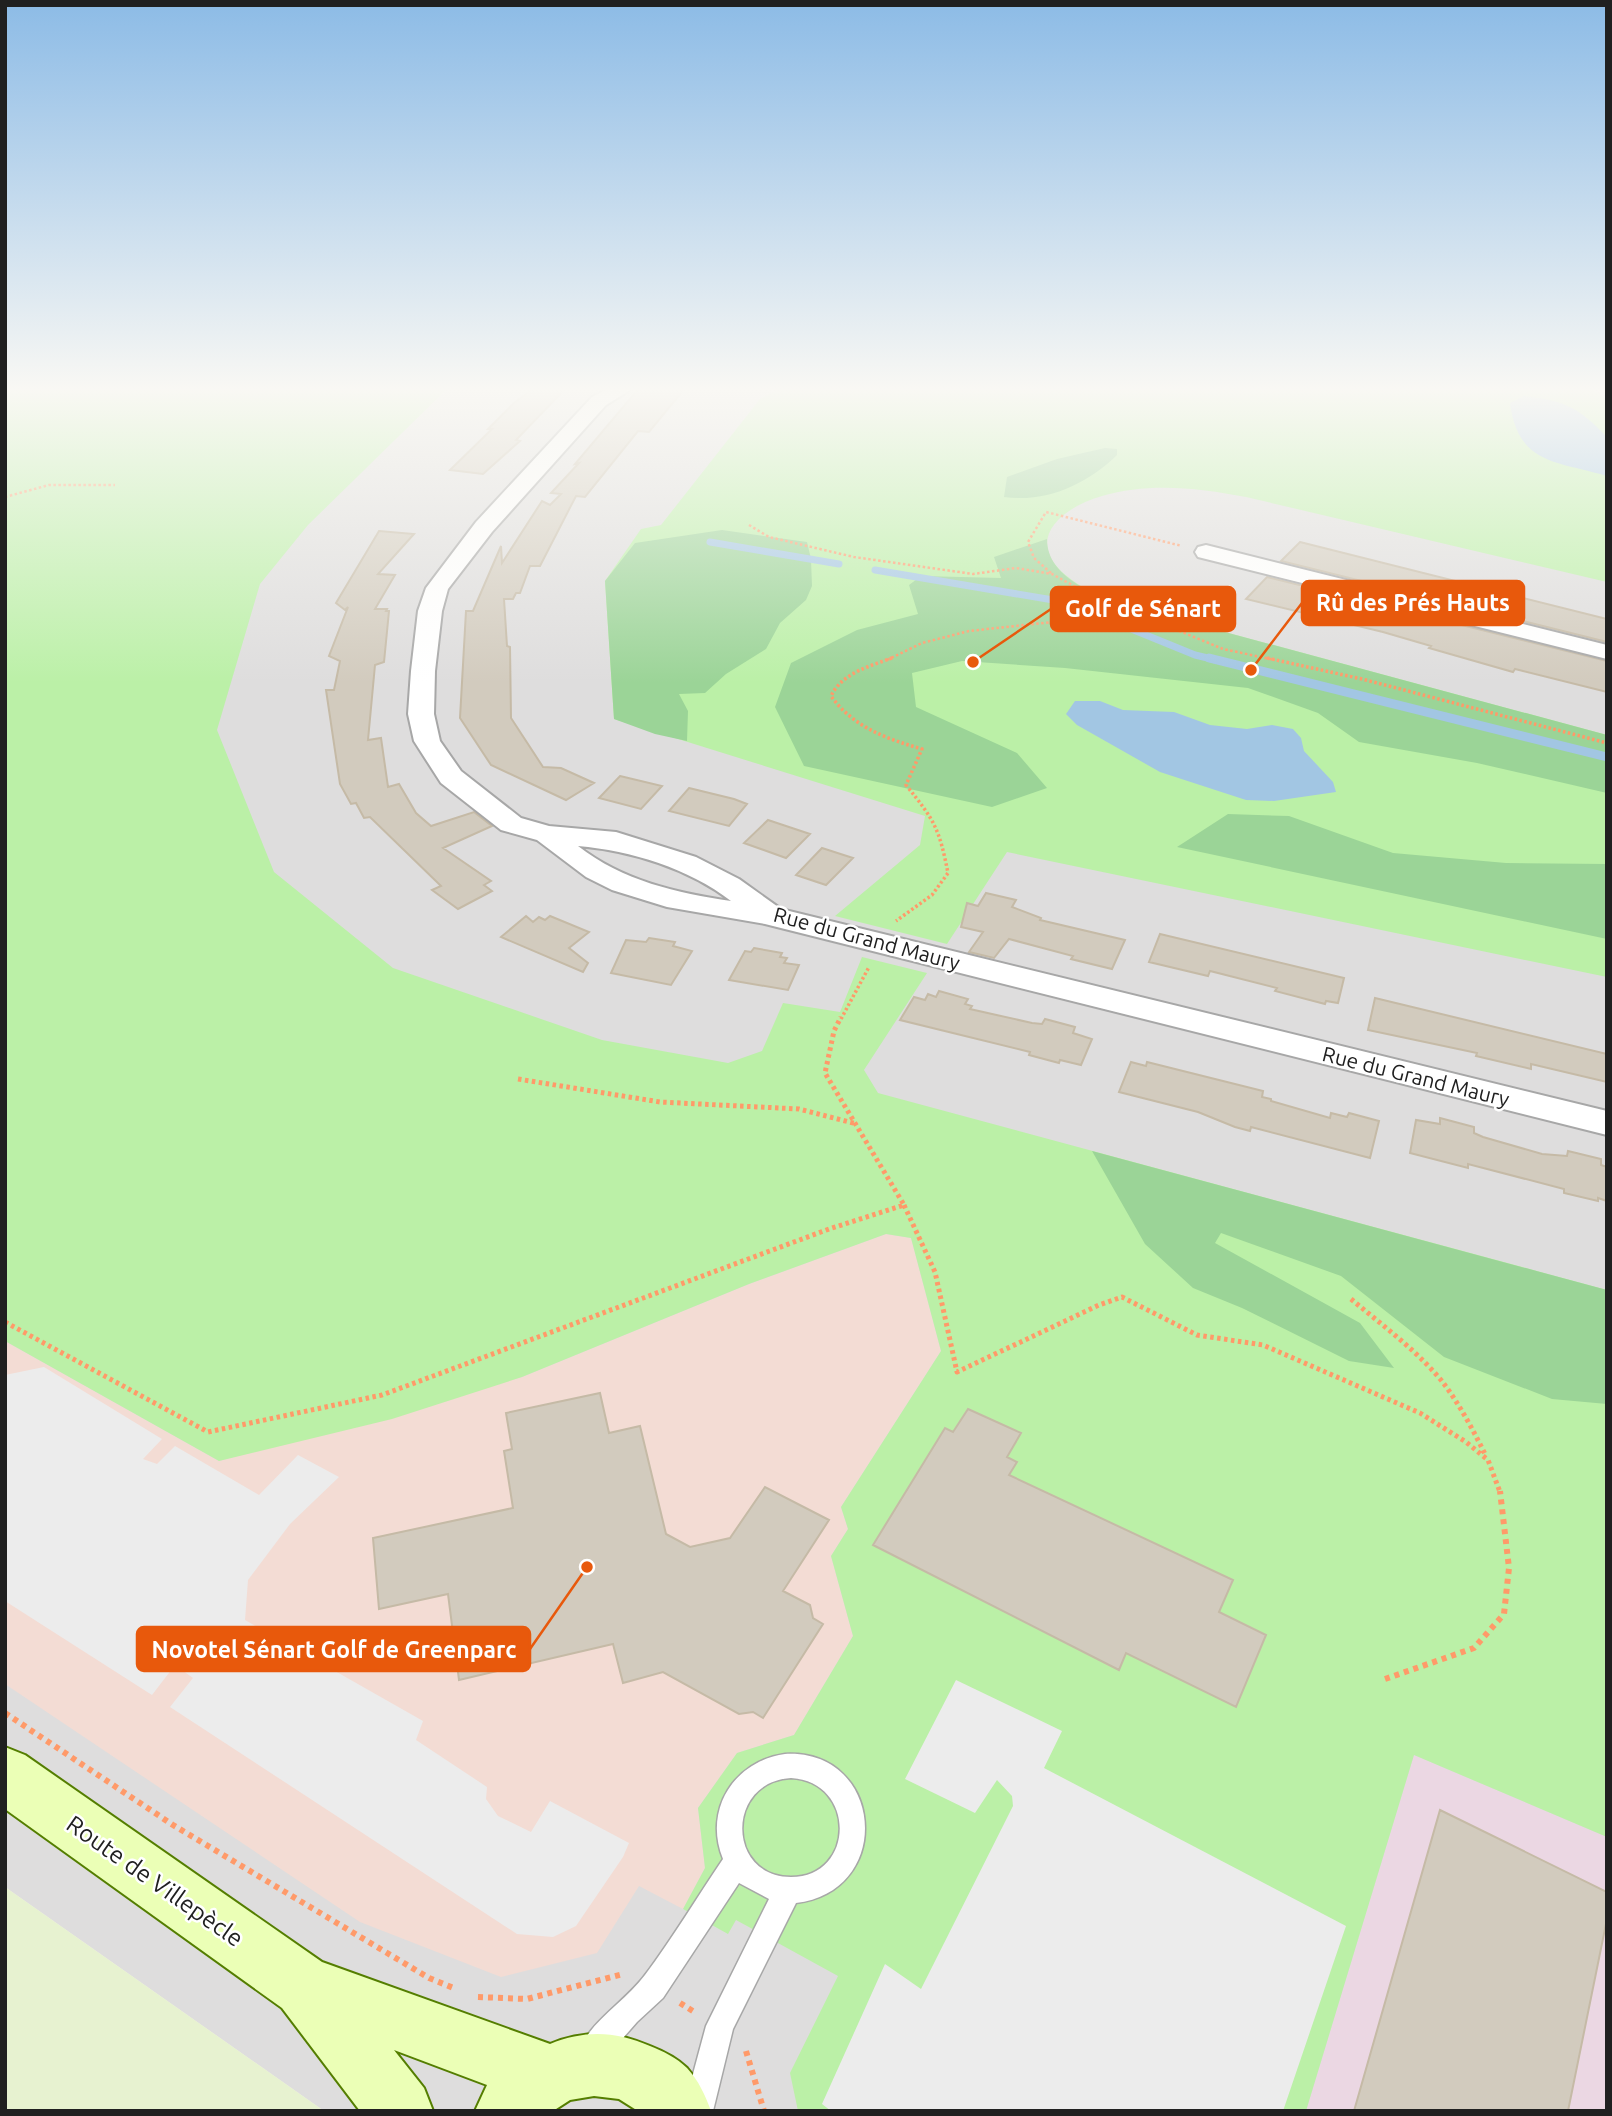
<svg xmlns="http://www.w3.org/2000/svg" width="1612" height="2116" viewBox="0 0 1612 2116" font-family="Ubuntu,sans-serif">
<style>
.residential{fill:#dedddd}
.commercial{fill:#f3dcd4}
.industrial{fill:#ebd7e3}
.farmland{fill:#e7f2d0}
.grass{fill:#bbf0a7}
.forest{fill:#9bd497}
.parking{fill:#ececec}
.water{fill:#a2c6e3}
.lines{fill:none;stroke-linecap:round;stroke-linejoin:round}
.stream-far1{stroke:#a2c6e3;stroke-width:7}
.stream{stroke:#a2c6e3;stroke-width:9}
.building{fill:#d2cbbe;stroke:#c5baa6;stroke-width:2}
.lane-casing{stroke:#a7a7a7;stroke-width:3}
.street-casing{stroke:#a7a7a7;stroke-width:4}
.secondary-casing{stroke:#547e00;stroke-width:4}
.path-far3{stroke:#ff9a69;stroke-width:2.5;stroke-dasharray:2.5 2.5;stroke-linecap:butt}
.path-far2{stroke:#ff9a69;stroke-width:3.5;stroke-dasharray:2.5 2.5;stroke-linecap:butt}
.path-far1{stroke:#ff9a69;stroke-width:5;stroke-dasharray:3.5 3.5;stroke-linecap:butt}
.path{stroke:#ff9a69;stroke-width:6;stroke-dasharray:5 5;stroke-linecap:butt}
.lane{fill:#fff;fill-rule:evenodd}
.street{fill:#fff;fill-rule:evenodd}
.secondary{fill:#ebffb6;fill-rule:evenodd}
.labels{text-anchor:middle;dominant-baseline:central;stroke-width:5;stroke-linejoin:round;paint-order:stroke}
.street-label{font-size:21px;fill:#202020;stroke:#fff}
.near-street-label{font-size:24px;fill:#202020;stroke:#fff}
.leader{fill:none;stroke:#e8590c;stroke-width:2.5}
.callout-dot{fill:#e8590c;stroke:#fff;stroke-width:2.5}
.callout{fill:#e8590c;stroke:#e8590c;stroke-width:2.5}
.callout-label{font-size:23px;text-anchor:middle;font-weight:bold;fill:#fff}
</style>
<rect width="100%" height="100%" fill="#f1f0e6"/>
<path class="residential" d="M5 387H1607V2111H324L5 1887Z"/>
<path class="commercial" d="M886 1234 911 1238 941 1351 841 1507 848 1529 831 1556 853 1636 794 1735 737 1753 698 1808 705 1868 683 1909 639 1886 597 1953 501 1977 360 1922 5 1684V1341L219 1461 522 1377 749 1284Z"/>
<path class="industrial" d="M1414 1755 1607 1837V2111H1306Z"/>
<path class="farmland" d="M5 1887 324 2111H5Z"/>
<path class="grass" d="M5 387H449L308 525 260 584 217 730 274 872 393 968 602 1040 728 1063 762 1051 783 1003 840 1012 862 957 927 973 864 1070 878 1093 1607 1290V1837L1414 1755 1306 2111H798L790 2073 838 1976 736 1920 728 1934 683 1909 705 1868 698 1808 737 1753 794 1735 853 1636 831 1556 848 1529 841 1507 941 1351 911 1238 886 1234 749 1284 522 1377 392 1419 219 1461 5 1341Z
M782 387H1589L1607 399V582L1246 497C1199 488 1149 482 1102 496 1057 509 1021 544 1072 580 1088 592 1107 598 1125 605L1607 735V977L1007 852 947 944 835 916 920 845 925 816 614 719 605 581 641 529 661 525 760 399Z"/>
<path class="forest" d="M1105 448 1117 449V455C1087 484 1047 503 1004 497L1007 477 1057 459Z
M722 530 807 542 811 559 812 586 806 600 780 623 766 649 726 674 705 693 679 694 688 711 687 741 655 734 614 719 605 581 635 543Z
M1047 539C1047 578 1095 594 1125 605L1607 735V793L1477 763 1359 742 1318 713 1248 688 1065 668 962 661 912 673 916 707 1017 753 1047 788 992 807 804 766 775 707 791 663 857 630 918 614 909 585 921 576 1001 578 994 557Z
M1228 814 1289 816 1393 853 1506 863 1607 864V939L1177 847Z
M1092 1151 1607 1290V1404L1552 1399 1444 1357 1341 1276 1221 1233 1215 1243 1360 1323 1394 1368 1349 1361 1242 1308 1193 1288 1145 1244Z"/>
<path class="parking" d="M44 1367 162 1439 143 1459 157 1464 175 1446 259 1495 298 1455 339 1477 290 1524 248 1580 245 1620 423 1721 416 1740 487 1787 486 1799 498 1816 531 1832 550 1801 629 1843 623 1857 576 1926 553 1937 517 1934 170 1707 193 1678 175 1665 152 1695 5 1601V1375Z
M956 1680 1062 1731 1044 1768 1346 1926 1283 2111H831L822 2104 885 1964 921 1989 1013 1806 1012 1796 997 1780 975 1813 905 1779Z"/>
<path class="water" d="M1524 396C1566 401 1578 407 1607 437V476C1557 461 1518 465 1510 403Z
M1075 701H1100L1123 710 1174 712 1210 725 1247 729 1272 725 1293 729 1301 738 1304 751 1333 782 1336 792 1274 801 1246 800 1160 772 1077 725 1066 714Z"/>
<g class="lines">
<path class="stream-far1" d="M710 542 839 564
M875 570 1065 602 1195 655 1216 660"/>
<path class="stream" d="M1209 658 1607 757"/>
</g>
<path class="building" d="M535 387H567L516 440 520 441 483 474 450 470 492 429H488L514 403Z
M640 387H686L649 432 638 431 585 497 576 496 540 566H530L520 593H516L513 599H504L507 646 510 647 511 718 543 767 561 768 594 783 566 800 491 765 460 718 466 611H473L501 546 502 563 542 501 550 505 561 494 551 493 579 463 575 464Z
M379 531 414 534 378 574 395 575 375 609H387L386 611H389L384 662 375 665 368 740 381 738 388 787 399 784 416 813 431 826 474 812 492 826 443 848 491 881 484 885 492 891 458 909 432 890 441 886 370 817 364 818 356 803 351 804 340 784 326 690H334L340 661 329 656 348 607 345 610 336 603Z
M1300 542 1607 619V642L1281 561Z
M1267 577 1607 661V692L1515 669 1513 672 1429 648 1431 646 1383 632 1246 599Z
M620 776 662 786 641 809 599 798Z
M689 788 734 799 747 804 729 826 669 811Z
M768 820 810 834 786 858 744 843Z
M822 848 853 858 826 885 796 875Z
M986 893 1016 900 1012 907 1041 918 1040 920 1125 940 1112 969 1071 959 1073 956 1009 939 994 958 969 952 983 932 961 927 967 903 978 906Z
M526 916 533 922 539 917 545 920 550 916 589 932 569 948 588 963 583 972 501 937Z
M1160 934 1344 978 1338 1003 1326 1001 1325 1004 1275 991 1277 988 1210 971 1208 976 1149 962Z
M649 938 675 942 673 946 692 951 671 985 611 973 626 940 646 942Z
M754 948 782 953 780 957 787 958 784 963 799 965 788 990 729 980 745 951 751 952Z
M939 991 968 999 965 1004 972 1006 970 1009 1032 1023 1042 1024 1045 1019 1075 1027 1073 1033 1092 1039 1081 1065 1060 1060 1059 1063 1029 1055 1030 1052 900 1020 914 997 925 1000 928 994 936 997Z
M1375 998 1607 1054V1082L1531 1064V1069L1476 1056 1477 1053 1368 1030Z
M1131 1062 1146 1066 1147 1062 1263 1091 1262 1097 1271 1099V1101L1330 1118 1331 1113 1347 1117 1349 1113 1379 1121 1370 1158 1251 1127 1250 1131 1235 1127 1198 1112 1119 1092Z
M1440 1118 1474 1127V1133L1483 1137 1542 1154 1567 1156 1568 1151 1601 1159V1165L1607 1167V1201L1598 1198V1201L1564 1193V1189L1468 1164V1168L1410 1153 1416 1120 1440 1124Z
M600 1393 609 1433 640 1426 666 1534 690 1547 730 1538 765 1487 829 1520 783 1591 810 1605 813 1618 823 1624 763 1718 753 1712 739 1714 663 1672 623 1683 613 1644 459 1680 448 1594 379 1609 373 1538 513 1508 504 1451 512 1449 506 1413Z
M968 1409 1021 1433 1007 1457 1017 1462 1009 1475 1233 1580 1219 1612 1266 1635 1236 1707 1126 1653 1119 1670 873 1545 945 1428 953 1432Z
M1440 1810 1607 1892V1919L1568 2111H1354Z"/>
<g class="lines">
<g class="lane-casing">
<path id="lane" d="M785 1754C884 1749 895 1891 796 1903L733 2029 713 2111H683L706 2026 769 1899 739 1883 663 1998 637 2022 602 2062 592 2066 582 2062 578 2052C591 2020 625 2002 645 1975 673 1938 697 1897 723 1859 703 1810 734 1761 785 1754ZM791 1778C857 1782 855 1877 791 1877 727 1877 725 1782 791 1778Z"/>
</g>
<g class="street-casing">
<path id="street" d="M611 387H635L606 405 492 532 448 589 442 611 435 671 434 714 440 741 461 771 521 818 549 826 616 832 696 857 739 879 781 909 1607 1111V1135L765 924 667 907 612 890 586 877 537 840 501 830 441 783 414 741 408 714 411 671 418 611 426 588 476 522 592 397ZM578 846C632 851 688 868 731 901 677 893 623 881 578 846Z
M1206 545 1607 645V659L1198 557 1195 552 1198 547Z"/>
</g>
<g class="secondary-casing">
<path id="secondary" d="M5 1747 25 1755 322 1962 550 2044C585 2030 615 2031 650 2046 663 2051 677 2058 687 2068 699 2081 705 2095 711 2111H638L619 2099 594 2096 570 2100 553 2111H475L487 2085 394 2050 424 2088 433 2111H360L282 2008 5 1809Z"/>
</g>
<path class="path-far3" d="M5 497 49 485H115
M749 525 769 537 854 557 973 574 1016 568 1052 574 1085 592 1223 649 1275 660
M1051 573 1034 558 1028 542 1046 512 1182 546
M887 660 922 643 969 631 1080 619 1105 601"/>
<path class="path-far2" d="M892 658C870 666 842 673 831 696 853 727 887 739 922 749L906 785C935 821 939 828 948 873L932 895 896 921
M1267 658 1362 679 1607 743
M841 1019 869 967"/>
<path class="path-far1" d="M518 1079 660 1102 799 1109 857 1124
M904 1205 935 1272 957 1372 1099 1305 1122 1297 1197 1335 1263 1345 1420 1413 1466 1442 1488 1460 1500 1492
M1351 1299C1382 1325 1415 1349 1441 1380 1459 1403 1473 1430 1486 1456
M5 1322 208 1432 382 1395 829 1229 904 1205 825 1073 834 1031 841 1017"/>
<path class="path" d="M1385 1679 1474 1648 1504 1614 1509 1568 1500 1491
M5 1713 173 1825 429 1978 456 1989
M478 1997 527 1999 623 1974
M680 2003 696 2013
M746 2051 764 2111"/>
<use href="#lane" class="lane"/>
<use href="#street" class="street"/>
<use href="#secondary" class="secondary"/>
</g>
<linearGradient id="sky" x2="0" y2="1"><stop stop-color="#8cbbe6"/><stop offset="0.57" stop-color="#f9f8f4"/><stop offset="1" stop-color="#f9f8f4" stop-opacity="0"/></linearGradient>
<rect width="1612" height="683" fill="url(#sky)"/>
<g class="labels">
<g class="street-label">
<text transform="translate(867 938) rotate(15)">Rue du Grand Maury</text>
<text transform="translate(1416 1076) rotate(14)">Rue du Grand Maury</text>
</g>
<g class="near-street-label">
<text transform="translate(155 1881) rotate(35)">Route de Villepècle</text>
</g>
</g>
<path class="leader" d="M1251 670L1302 603M973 662L1051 609M587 1567L530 1649"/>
<g class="callout-dot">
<circle cx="1251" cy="670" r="7"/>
<circle cx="973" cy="662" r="7"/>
<circle cx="587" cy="1567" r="7"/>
</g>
<g class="callout">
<rect x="1302" y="581" width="222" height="44" rx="7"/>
<rect x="1051" y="587" width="184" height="44" rx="7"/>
<rect x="137" y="1627" width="393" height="44" rx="7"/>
</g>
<g class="callout-label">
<text x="1413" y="611">Rû des Prés Hauts</text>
<text x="1143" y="617">Golf de Sénart</text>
<text x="334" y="1658">Novotel Sénart Golf de Greenparc</text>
</g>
<rect width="1612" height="2116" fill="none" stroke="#202020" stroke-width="14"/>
</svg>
